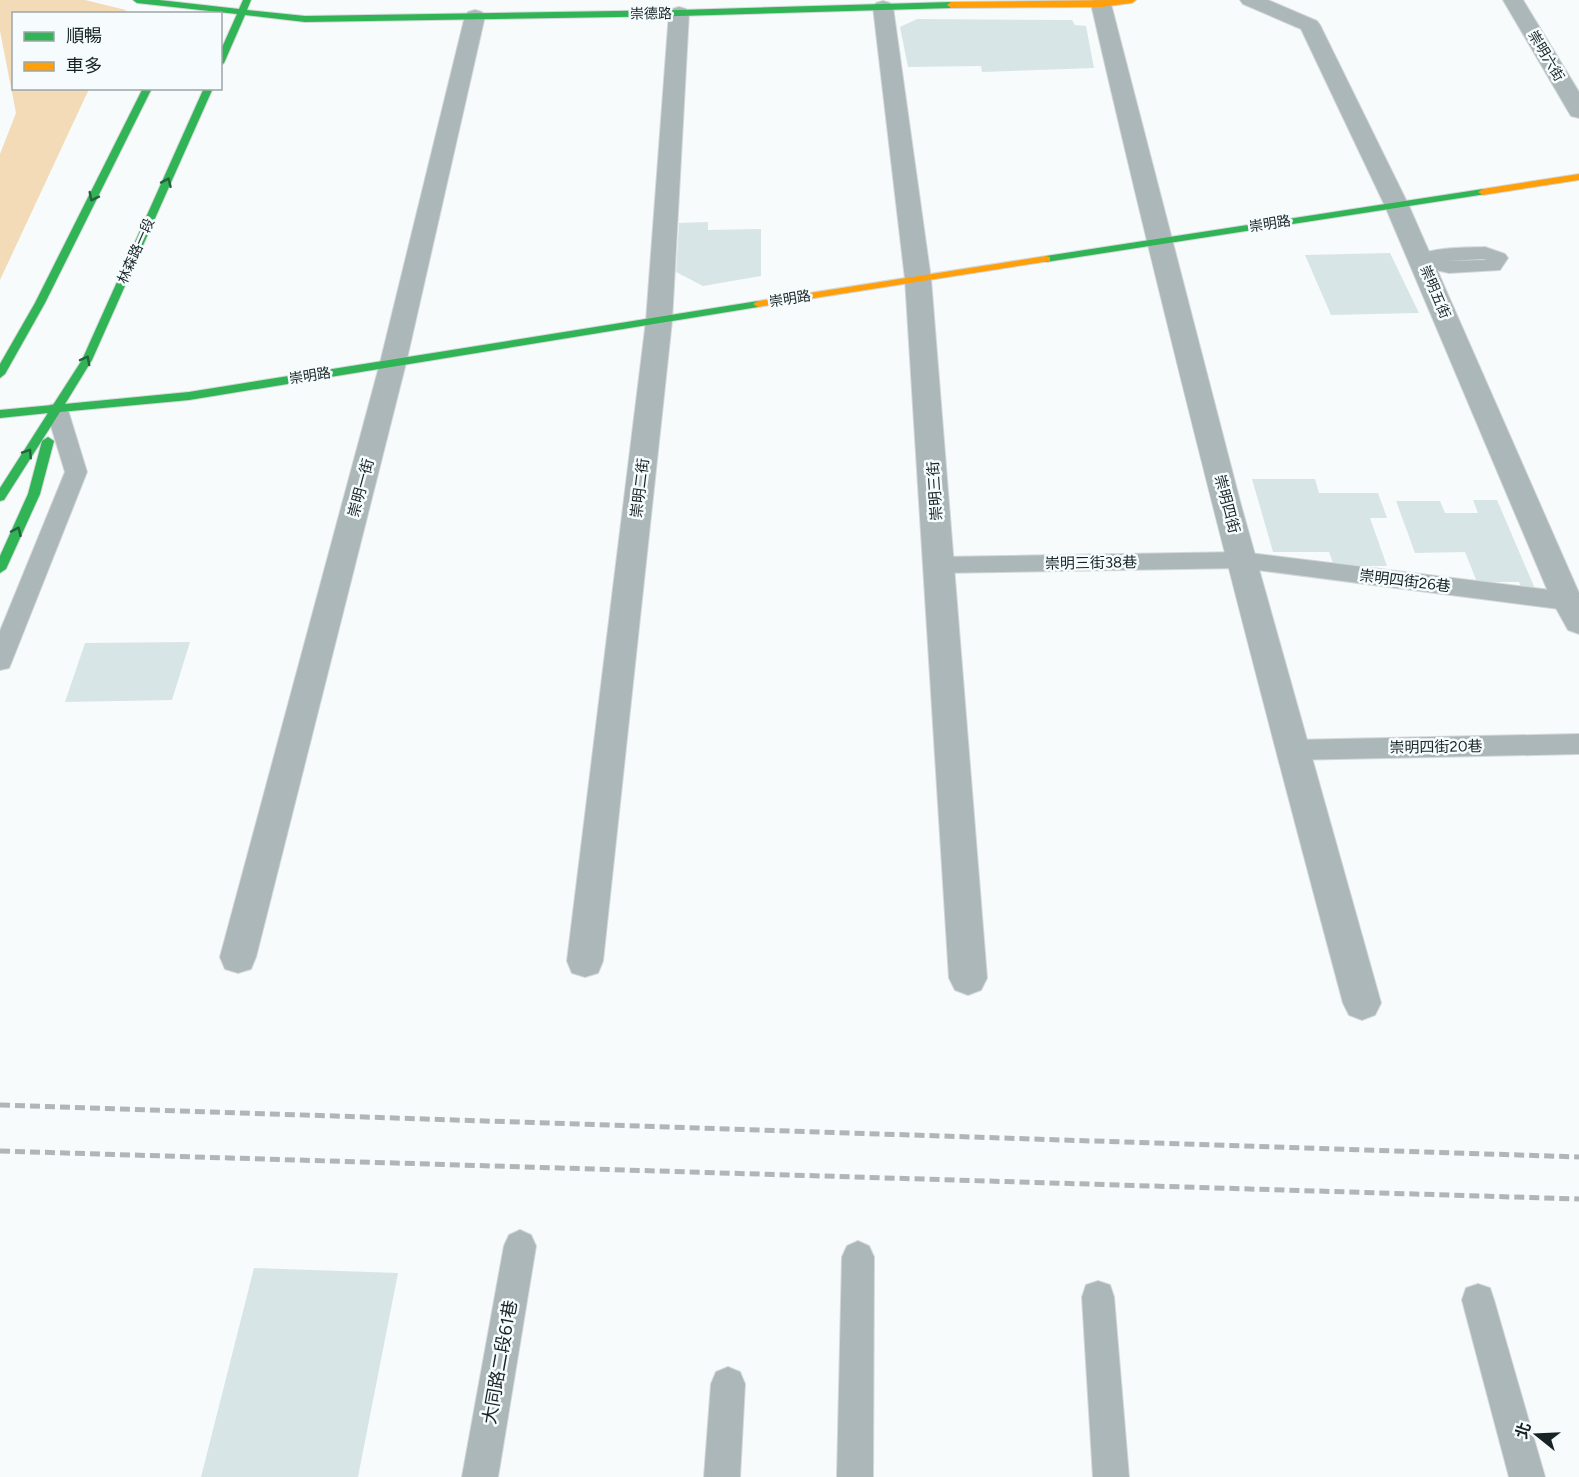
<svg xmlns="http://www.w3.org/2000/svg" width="1579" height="1477" viewBox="0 0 1579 1477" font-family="Figtree,'Noto Sans TC',sans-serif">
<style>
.forest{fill:#f3dbb7}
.building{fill:#d8e5e7}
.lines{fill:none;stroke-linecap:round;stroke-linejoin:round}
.lane-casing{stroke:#d4d8d9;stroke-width:2}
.street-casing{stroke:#d4d8d9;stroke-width:2}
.fast-casing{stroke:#d4d8d9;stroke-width:2}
.slow-casing{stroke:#d4d8d9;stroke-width:2}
.lane{fill:#acb7ba;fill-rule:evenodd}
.street{fill:#acb7ba;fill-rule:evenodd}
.fast{fill:#30b455;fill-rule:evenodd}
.slow{fill:#ff9f0a;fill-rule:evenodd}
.rail{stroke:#b0b6b7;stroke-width:5;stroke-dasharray:10 5;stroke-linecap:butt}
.oneway{stroke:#22643b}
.labels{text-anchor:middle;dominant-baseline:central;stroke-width:5;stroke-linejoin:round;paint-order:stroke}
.far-street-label{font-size:14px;fill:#172325;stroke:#f6fcfd}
.street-label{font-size:15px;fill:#172325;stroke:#f6fcfd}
.near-street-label{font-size:18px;fill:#172325;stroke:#f6fcfd}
</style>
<rect width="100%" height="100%" fill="#f7fbfc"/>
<path class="forest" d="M0 0H85L126 10 124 14H14V88L89 89 0 280V154L16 113 0 31Z"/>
<path class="building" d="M917 19 1072 20 1075 25 1086 26 1094 68 982 72 981 66 908 67 900 27Z
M708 222V230L761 229V276L703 286 676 272 679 223Z
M1390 253 1419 313 1331 315 1305 255Z
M1252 479H1315L1319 493H1378L1387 518H1370L1387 566H1334L1329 552H1273Z
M1473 500H1497L1536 591H1523L1519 582H1477L1465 552 1415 553 1396 501H1440L1445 513H1478Z
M190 642 172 700 65 702 85 643Z
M254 1268 398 1273 358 1477H201Z"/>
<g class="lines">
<g class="lane-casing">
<path id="lane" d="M1485 247 1505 254 1508 258 1500 270 1449 273 1414 265 1411 261C1422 246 1468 248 1485 247ZM1483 259 1487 260 1446 261Z
M57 403 64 405 68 410 87 472 12 661 9 668 0 670V631L65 472 46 410 50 405Z
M1242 552 1567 592 1575 595 1579 601 1575 607 1567 610 1242 568 940 573 932 571 928 565 932 559 940 557Z
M1579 734V754L1292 760 1283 757 1279 750 1283 743 1292 740Z
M520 1230 531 1235 536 1246 498 1477H462L504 1246 509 1235Z
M858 1241 869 1246 874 1257 873 1477H837L842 1257 847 1246Z
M1098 1281 1110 1285 1114 1297 1129 1477H1093L1082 1297 1086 1285Z
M1478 1284 1490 1288 1494 1300 1545 1477H1509L1462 1300 1466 1288Z
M728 1367 740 1372 745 1384 740 1477H704L711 1384 716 1372Z"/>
</g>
<g class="street-casing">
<path id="street" d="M1094 0H1108L1111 4 1241 505 1381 1003 1375 1015 1362 1020 1349 1015 1343 1003C1254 671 1168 339 1091 4Z
M1240 0H1268L1317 21 1320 25 1409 206 1579 593V634L1568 630 1552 601 1385 206 1301 29 1243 4Z
M1503 0H1523L1579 92V118L1571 116 1568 111Z
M883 1 890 3 893 7 931 279 987 978 981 990 968 995 955 990 949 978 905 279 873 7 876 3Z
M679 7 686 9 689 13 672 321 603 961 598 973 585 977 572 973 567 961 646 321 669 13 672 9Z
M475 10 482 12 485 16 406 363 256 957 251 969 238 973 225 969 220 957 380 363 465 16 468 12Z"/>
</g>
<g class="fast-casing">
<path id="fast" d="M133 0H159L239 9 243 0H251L247 10 305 16 679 10 951 2 955 5 951 8 679 16 305 22 245 15 224 63 220 66V52L237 14 137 3Z
M143 88H152L45 303 5 374 0 378V364L35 303Z
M204 88H213L92 360 65 404 189 392 758 301 763 304 758 307 189 400 60 412 4 500 0 501V488L48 413 0 418V410L53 405 82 360Z
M1483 189 1486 190V194L1046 262 1041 259 1046 256Z
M48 437 54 441 40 494 6 569 0 573V556L28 494 42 441Z"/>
</g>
<g class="slow-casing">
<path id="slow" d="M1113 0H1136L1132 3 1101 7 951 8 947 5 951 2Z
M1579 174V180L1483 195 1478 192 1483 189Z
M1046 256 1050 257V261L758 307 753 304 758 301Z"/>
</g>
<use href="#lane" class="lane"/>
<use href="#street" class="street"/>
<use href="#fast" class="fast"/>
<use href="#slow" class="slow"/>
<path class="rail" d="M0 1105 1579 1157
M0 1151 1579 1199"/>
</g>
<defs><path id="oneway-chevron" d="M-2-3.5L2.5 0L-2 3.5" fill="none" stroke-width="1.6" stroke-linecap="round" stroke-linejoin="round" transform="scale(1.5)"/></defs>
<g class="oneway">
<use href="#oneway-chevron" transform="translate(167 182) rotate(-66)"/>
<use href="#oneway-chevron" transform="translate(93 197) rotate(117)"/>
<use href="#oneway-chevron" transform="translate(86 360) rotate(-62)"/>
<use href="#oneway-chevron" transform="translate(28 453) rotate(-57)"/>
<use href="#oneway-chevron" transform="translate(17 531) rotate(-66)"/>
</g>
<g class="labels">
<g class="far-street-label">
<text transform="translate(651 14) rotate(-1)">崇德路</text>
<text transform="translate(1546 56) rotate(59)">崇明六街</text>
<text transform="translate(1270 224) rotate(-9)">崇明路</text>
<text transform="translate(136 251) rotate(-66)">林森路一段</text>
<text transform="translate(1435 292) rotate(67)">崇明五街</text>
<text transform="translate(790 299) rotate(-9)">崇明路</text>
<text transform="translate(310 376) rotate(-9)">崇明路</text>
</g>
<g class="street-label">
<text transform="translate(361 488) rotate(-75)">崇明一街</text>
<text transform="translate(640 488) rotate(-83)">崇明二街</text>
<text transform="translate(935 491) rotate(-94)">崇明三街</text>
<text transform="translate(1227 504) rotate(75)">崇明四街</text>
<text transform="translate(1091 563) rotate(-1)">崇明三街38巷</text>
<text transform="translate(1405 581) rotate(7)">崇明四街26巷</text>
<text transform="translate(1436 747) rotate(-1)">崇明四街20巷</text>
</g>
<g class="near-street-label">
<text transform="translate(500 1362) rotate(-80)">大同路二段61巷</text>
</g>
</g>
<rect x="12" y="12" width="210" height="78" fill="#f6fcfd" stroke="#9da5a7" stroke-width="1.5"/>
<rect x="24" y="32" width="30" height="9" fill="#30b455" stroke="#9da5a7" stroke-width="1.5"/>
<text x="66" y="42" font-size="18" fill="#172325">順暢</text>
<rect x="24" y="62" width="30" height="9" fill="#ff9f0a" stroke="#9da5a7" stroke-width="1.5"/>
<text x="66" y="72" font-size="18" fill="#172325">車多</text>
<g transform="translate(1537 1435) rotate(288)" stroke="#f6fcfd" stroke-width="4.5" paint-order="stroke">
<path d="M0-4.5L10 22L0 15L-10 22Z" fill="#172325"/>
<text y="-9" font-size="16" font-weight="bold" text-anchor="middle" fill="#172325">北</text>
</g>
</svg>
